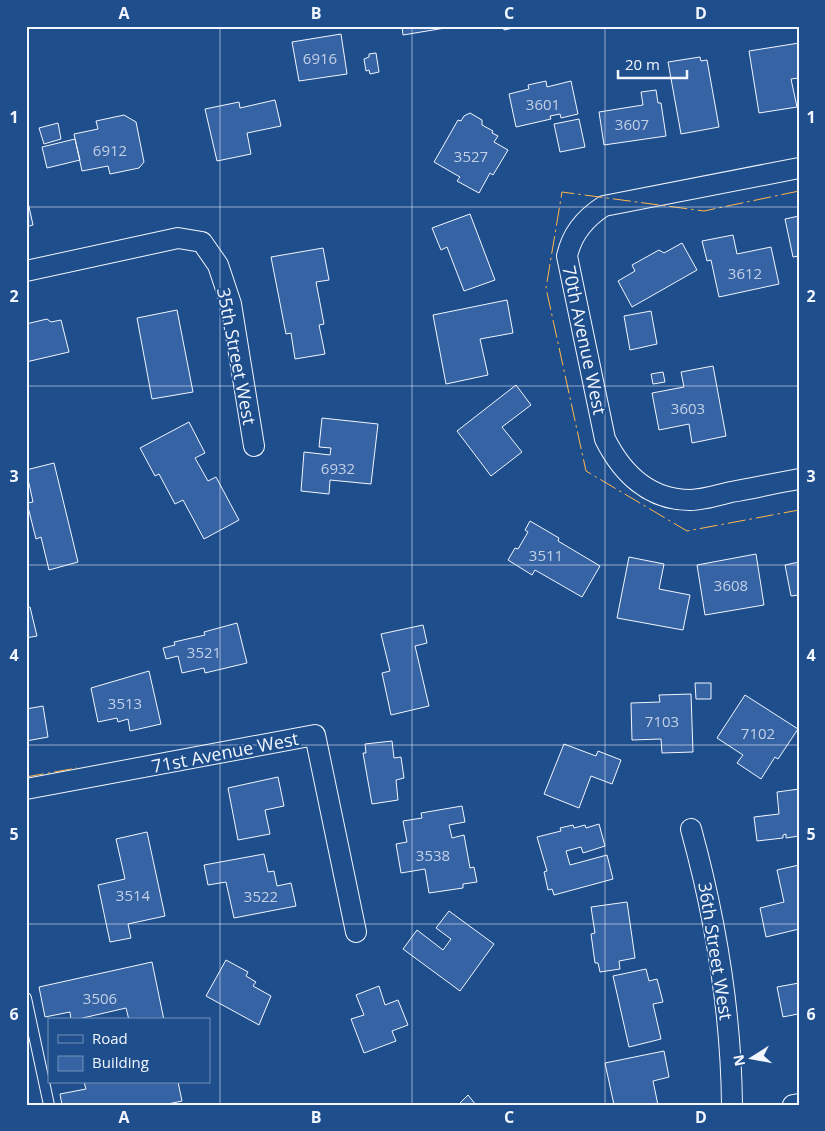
<svg xmlns="http://www.w3.org/2000/svg" width="825" height="1131" viewBox="0 0 825 1131" font-family="'Open Sans',sans-serif">
<style>
.building{fill:#3563a3;stroke:#f2f6ff}
.lines{fill:none;stroke-linecap:round;stroke-linejoin:round}
.lane-casing{stroke:#f2f6ff;stroke-width:12}
.street-casing{stroke:#f2f6ff;stroke-width:22}
.lane{stroke:#1f4e8c;stroke-width:10}
.street{stroke:#1f4e8c;stroke-width:20}
.power{stroke:#ffb74d;stroke-width:1;stroke-dasharray:18 4 2.5 4;stroke-linecap:butt}
.grid{fill:none;stroke:#f2f6ff;stroke-width:1;stroke-opacity:0.55}
.labels{text-anchor:middle;dominant-baseline:central;stroke-width:4;stroke-linejoin:round;paint-order:stroke}
.number-label{font-size:15px;fill:#c3d1e8}
.street-label{font-size:18px;fill:#f2f6ff;stroke:#1f4e8c}
.neatline{fill:none;stroke:#f2f6ff;stroke-width:2}
.grid-label{font-size:16px;text-anchor:middle;font-weight:bold;fill:#f2f6ff}
</style>
<rect width="100%" height="100%" fill="#1f4e8c"/>
<path class="building" d="M402 26H457L403 35Z
M503 26H523L504 30Z
M341 34 347 74 299 81 292 42Z
M799 43V78L791 79 797 107 759 113 749 51Z
M376 53 379 72 370 74 369 70 366 71 364 59 369 57V54Z
M700 57 701 61 707 60 719 127 681 134 668 62Z
M546 81 547 87 571 81 578 114 561 118 560 114 550 116 551 119 516 127 509 94 529 89 528 85Z
M656 90 658 103H661L666 136 604 145 599 112 643 105 641 92Z
M275 100 281 126 247 133 251 154 217 161 205 109 239 102 240 108Z
M470 113 482 120V125L493 131 492 133 498 136 494 142 508 150 493 175 490 173 479 193 457 181 460 177 434 162 458 120 461 121 464 116Z
M124 115 136 122 144 162 139 168 110 174 108 166 82 171 74 134 98 129 96 121Z
M579 119 585 147 560 152 554 124Z
M58 123 61 139 44 144 39 128Z
M75 139 80 160 47 168 42 147Z
M26 193 33 225 26 227Z
M470 214 495 280 464 291 447 247 441 250 432 228Z
M799 216V256L793 257 785 219Z
M733 235 737 254 771 247 779 284 719 297 711 260 707 261 702 241Z
M682 243 697 270 632 307 618 281 635 271 632 265 659 250 664 253Z
M323 248 329 280 316 282 324 324 319 325 325 354 295 359 291 333 286 334 271 257Z
M507 300 513 333 480 339 488 375 446 384 433 315Z
M177 310 193 392 152 399 137 318Z
M651 311 657 344 630 350 624 316Z
M47 319 51 322 61 320 69 352 26 362V324Z
M713 366 726 436 692 443 689 424 659 430 652 393 684 387 681 372Z
M663 372 665 382 653 384 651 374Z
M516 385 531 405 502 427 522 452 491 476 457 431Z
M322 418 378 424 371 484 330 480 329 494 301 491 304 452 330 455 331 448 319 447Z
M189 422 205 453 195 458 208 481 216 477 239 520 204 539 183 500 175 504 159 474 155 476 140 448Z
M54 463 78 562 49 570 41 537 36 539 27 503 33 502 26 470Z
M530 521 559 538 558 541 600 566 582 597 535 570 532 575 508 560 515 548 518 549 528 532 525 530Z
M756 554 764 605 705 615 697 565Z
M629 557 664 564 659 589 690 595 683 630 617 618Z
M799 562V595L791 596 785 565Z
M30 607 37 636 26 638V608Z
M237 623 247 663 205 673 204 668 182 673 178 656 166 659 163 648 175 645 174 642 205 635 204 632Z
M423 625 427 643 415 646 429 706 391 715 382 673 390 671 381 634Z
M149 671 161 724 130 731 128 719 118 722 117 718 98 722 91 688Z
M695 683H711V699H696Z
M691 694 693 752 662 753 661 739 632 740 631 703 660 702 659 695Z
M745 695 798 729 778 759 775 757 761 779 737 763 743 755 717 738Z
M43 706 48 737 26 741V709Z
M392 741 394 758 401 757 404 778 396 780 398 800 372 804 363 753H366L365 744Z
M564 744 596 756 598 751 621 760 612 784 591 776 579 808 544 794Z
M278 777 284 806 265 810 270 834 238 840 228 788Z
M799 789V836L786 838V834L783 835V838L757 841 754 817 779 814 777 792Z
M462 806 465 822 449 825 452 838 464 835 470 868 474 867 477 882 463 884V888L429 893 425 869 401 873 396 844 407 842 403 821 422 818 421 813Z
M599 824 605 846 583 853 581 847 566 851 570 865 607 855 613 879 554 895 552 889 548 890 544 872 547 871 537 837 561 831 560 828 573 825 574 828 585 825 586 828Z
M147 832 165 916 128 924 131 938 110 942 98 885 125 879 116 839Z
M264 854 268 872 274 871 277 886 291 883 296 906 234 918 226 882 208 885 204 865Z
M799 865V929L766 937 760 908 784 902 777 870Z
M627 902 635 958 619 961 620 969 600 972 598 963H595L591 934 595 933 591 907Z
M449 911 494 944 460 991 403 949 417 930 443 950 451 939 436 928Z
M226 960 248 972 246 976 256 982 253 986 271 996 259 1025 206 996Z
M152 962 164 1020H129L126 1008 74 1020H71L70 1012 45 1017 39 987Z
M646 969 649 981 657 979 663 1002 653 1004 661 1039 629 1047 613 976Z
M799 983V1018L798 1014 783 1017 777 987Z
M379 986 385 1005 398 1000 408 1025 392 1031 396 1041 364 1053 351 1019 364 1015 356 995Z
M664 1051 669 1077 653 1081 658 1105H614L605 1063Z
M84 1082H178L182 1101 163 1105H62L60 1094 86 1089Z
M468 1095 476 1105H458Z"/>
<g class="lines">
<g class="lane-casing">
<path id="lane" d="M26 998 49 1105"/>
</g>
<g class="street-casing">
<path id="street" d="M799 168 604 206C585 218 572 233 567 256L605 439C622 473 649 500 690 500 703 500 718 495 731 492 754 488 776 483 799 479
M26 271 178 238 202 242 218 265 231 304 254 446
M26 789 315 735 356 932
M691 829C716 920 731 1010 732 1105
M793 1105 799 1104"/>
</g>
<use href="#lane" class="lane"/>
<use href="#street" class="street"/>
<path class="power" d="M799 191 704 211 562 192 546 288 586 471 687 531 799 510
M26 777 77 768"/>
</g>
<path class="grid" d="M220 26V1105M412 26V1105M605 26V1105M26 207H799M26 386H799M26 565H799M26 745H799M26 924H799"/>
<g class="labels">
<g class="number-label">
<text x="320" y="58">6916</text>
<text x="543" y="104">3601</text>
<text x="632" y="124">3607</text>
<text x="110" y="150">6912</text>
<text x="471" y="156">3527</text>
<text x="745" y="273">3612</text>
<text x="688" y="408">3603</text>
<text x="338" y="468">6932</text>
<text x="546" y="555">3511</text>
<text x="731" y="585">3608</text>
<text x="204" y="652">3521</text>
<text x="125" y="703">3513</text>
<text x="662" y="721">7103</text>
<text x="758" y="733">7102</text>
<text x="433" y="855">3538</text>
<text x="133" y="895">3514</text>
<text x="261" y="896">3522</text>
<text x="100" y="998">3506</text>
</g>
<g class="street-label">
<text transform="translate(585 340) rotate(78)">70th Avenue West</text>
<text transform="translate(237 356) rotate(79)">35th Street West</text>
<text transform="translate(225 752) rotate(-11)">71st Avenue West</text>
<text transform="translate(716 951) rotate(81)">36th Street West</text>
</g>
</g>
<rect width="825" height="1131" fill="none" stroke="#1f4e8c" stroke-width="55"/>
<rect x="48" y="1018" width="162" height="65" fill="#1f4e8c" stroke="#7391ba"/>
<rect x="58" y="1035" width="25" height="8" fill="#1f4e8c" stroke="#7391ba"/>
<text x="92" y="1044" font-size="15" fill="#f2f6ff">Road</text>
<rect x="58" y="1056" width="25" height="15" fill="#3563a3" stroke="#7391ba"/>
<text x="92" y="1068" font-size="15" fill="#f2f6ff">Building</text>
<g transform="translate(752 1058) rotate(259)" stroke="#1f4e8c" stroke-width="4" paint-order="stroke">
<path d="M0-4L9 19L0 12L-9 19Z" fill="#f2f6ff"/>
<text y="-8" font-size="14" font-weight="bold" text-anchor="middle" fill="#f2f6ff">N</text>
</g>
<path d="M618 70v8h69v-8" fill="none" stroke="#f2f6ff" stroke-width="2.5"/>
<text x="625" y="70" font-size="15" fill="#f2f6ff" stroke="#1f4e8c" stroke-width="4" paint-order="stroke">20 m</text>
<rect x="28" y="28" width="770" height="1076" class="neatline"/>
<g class="grid-label">
<text x="124" y="19">A</text>
<text x="316" y="19">B</text>
<text x="509" y="19">C</text>
<text x="701" y="19">D</text>
<text x="14" y="123">1</text>
<text x="811" y="123">1</text>
<text x="14" y="302">2</text>
<text x="811" y="302">2</text>
<text x="14" y="482">3</text>
<text x="811" y="482">3</text>
<text x="14" y="661">4</text>
<text x="811" y="661">4</text>
<text x="14" y="840">5</text>
<text x="811" y="840">5</text>
<text x="14" y="1020">6</text>
<text x="811" y="1020">6</text>
<text x="124" y="1123">A</text>
<text x="316" y="1123">B</text>
<text x="509" y="1123">C</text>
<text x="701" y="1123">D</text>
</g>
</svg>
